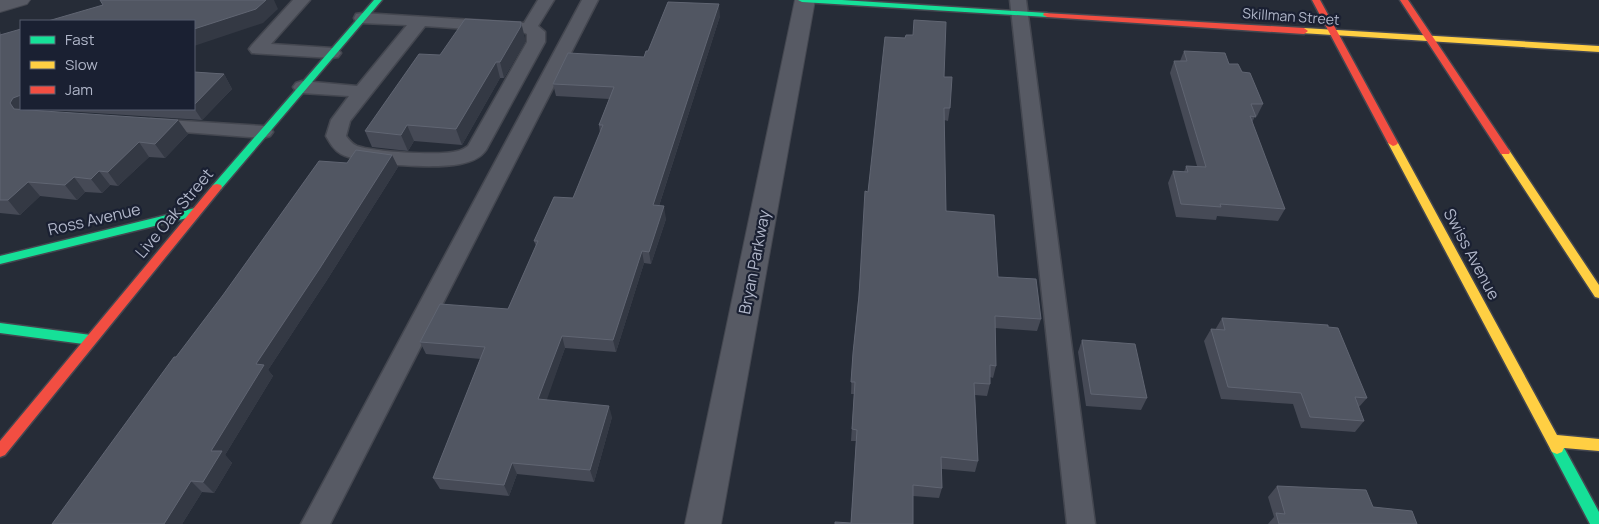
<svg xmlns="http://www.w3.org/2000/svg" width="1599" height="524" viewBox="0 0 1599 524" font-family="Manrope,sans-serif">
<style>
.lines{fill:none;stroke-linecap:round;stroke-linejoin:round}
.lane-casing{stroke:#444750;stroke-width:3}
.street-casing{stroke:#444750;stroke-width:2}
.fast-casing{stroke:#444750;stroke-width:3}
.slow-casing{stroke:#444750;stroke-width:3}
.jam-casing{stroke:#444750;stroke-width:3}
.lane{fill:#575a64;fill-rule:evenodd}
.street{fill:#575a64;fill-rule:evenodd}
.fast{fill:#16e098;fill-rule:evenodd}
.slow{fill:#ffcf43;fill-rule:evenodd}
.jam{fill:#f24e42;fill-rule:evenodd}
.wall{fill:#464a56}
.shaded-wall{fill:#343944}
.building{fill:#515662;stroke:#606572}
.labels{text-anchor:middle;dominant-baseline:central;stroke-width:4.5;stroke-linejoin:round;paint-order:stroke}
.far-street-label{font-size:14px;fill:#b0b6c9;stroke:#1a2032}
.street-label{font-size:16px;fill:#b0b6c9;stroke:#1a2032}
</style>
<rect width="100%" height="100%" fill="#262c37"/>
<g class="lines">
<g class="lane-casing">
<path id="lane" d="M293 0H310L271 44 332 48 338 49 341 53 338 57 332 58 252 53 249 49 252 45Z
M538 0H554L538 26 545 32V42L486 150C480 159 470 162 460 164 435 169 362 165 341 154 334 150 330 143 326 136L331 120 349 96 302 93 296 91 293 87 296 83 302 81 357 86 407 25 362 23 356 22 354 18 356 14 362 13 524 23ZM425 26 525 33 527 34V42L468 146C465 148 462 150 458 151 440 156 375 152 357 146 352 144 349 140 346 136L350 121Z
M582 0H598L330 524H301Z
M1010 0H1026L1095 524H1067Z
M151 119 263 126 270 128 273 132 270 136 263 138 144 129 141 125 144 121Z"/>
</g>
<g class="street-casing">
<path id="street" d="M0 0H30L27 4 0 12Z
M795 0H815L721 524H685Z"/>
</g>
<g class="fast-casing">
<path id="fast" d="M374 0H382L221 189H213L212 187 213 185Z
M798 0H842L1047 13 1051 15 1047 17 802 2Z
M195 208 199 209 200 212 199 215 0 264V256Z
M0 323 91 335 95 337 97 340 95 343 91 345 0 333Z
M1557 442 1562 444 1599 512V524H1590L1552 452 1550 448 1552 444Z"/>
</g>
<g class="slow-casing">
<path id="slow" d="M1304 28 1599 46V52L1301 33V29Z
M1393 140 1398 143 1557 435 1599 439V451L1564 448 1562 452 1557 454 1552 452 1388 143Z
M1505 149 1509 150 1599 285V298L1595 297 1500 152Z"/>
</g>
<g class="jam-casing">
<path id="jam" d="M1312 0H1320L1398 143 1396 145 1393 146 1388 143Z
M1400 0H1408L1509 150 1510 152 1509 154H1501Z
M1044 13 1304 28 1308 31 1304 34 1047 17 1043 15Z
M217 184 221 185 222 187 221 189 5 455 0 457V441L213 185Z"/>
</g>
<use href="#lane" class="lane"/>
<use href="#street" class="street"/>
<use href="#fast" class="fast"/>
<use href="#slow" class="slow"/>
<use href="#jam" class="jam"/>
</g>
<path class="wall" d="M720 16 659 206 666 219 651 264 644 263 616 352 565 348 546 400 612 417 594 482 517 474 509 496 440 489 433 478 481 359 426 354 420 342 508 309 536 246 534 241 573 198 600 133 599 125 609 99 556 96 553 84 644 57 648 51Z
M0 31 21 109H194V70L195 72 224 74 232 89 202 120 33 109 31 110 188 134 165 158 149 157 118 186 110 185 102 193 85 192 77 200 40 196 20 215 0 213Z
M525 38V42L504 78H500L462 145 414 141 408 151 372 147 365 131 440 55Z
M1184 51 1229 64 1242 72 1263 104 1257 116H1255L1252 123 1285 209 1278 221 1217 216 1216 220 1176 217 1168 183 1173 171 1184 172 1186 166H1197L1170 73 1174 61H1180Z
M944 77 950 108 948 121 944 120 946 211 998 277 1041 319 1037 331 995 328 996 366 993 378 990 377V384L987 396 975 395 978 461 975 472 942 469V488L939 498 913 496 851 523 856 441H851L854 394H851L852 365 868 192Z
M392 155 398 167 327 280 268 370 273 376 225 455 232 463 214 493 202 492 182 524H52L347 163Z
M1222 318 1367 398 1359 407 1364 421 1355 432 1301 428 1293 404 1221 399 1204 341 1211 329 1215 330Z
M1082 340 1147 398 1141 410 1086 406 1078 352Z
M1277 486 1373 507 1417 524H1268L1274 517 1268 497Z"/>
<path class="shaded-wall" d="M266 0H274L278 9 263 23 194 46V29Z
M719 4 720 16 655 218 653 205Z
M521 22 525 38V42L504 78 500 62Z
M496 62 500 78 462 145 456 129Z
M224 74 232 89 202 120 194 108V105Z
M21 95V109H33L24 112 21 117 10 103 13 98Z
M178 120 188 134 165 158 155 144Z
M407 125 414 141 408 151 401 135Z
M139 142 149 157 118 186 108 172Z
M392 155 398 167 327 280 268 370 273 376 225 455 232 463 214 493 203 482 211 451 256 364Z
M99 171 110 185 102 193 91 179Z
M74 177 85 192 77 200 65 185Z
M28 182 40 196 20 215 8 200Z
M664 206 666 219 651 264 649 252Z
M642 251 644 263 616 352 613 340Z
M562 336 565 348 543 411 538 399Z
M609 406 612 417 594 482 590 470Z
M512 463 517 474 509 496 504 485Z
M191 481 202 492 182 524H164Z"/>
<path class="building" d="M100 0H266L256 9 194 29V21H48L103 5Z
M668 2 719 4 653 205 664 206 649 252 642 251 613 340 562 336 538 399 609 406 590 470 512 463 504 485 433 478 485 347 420 342 440 304 508 309 538 241H534L554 197 573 198 603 125H599L614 87 553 84 568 53 644 57 646 51H648Z
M465 19 521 22V26L500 62H496L456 129 407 125 401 135 365 131 419 54 440 55Z
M914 20 946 22 944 77H952L950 108H944L946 211 994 215 998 277 1036 279 1041 319 995 316 996 366 990 365V384L974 383 978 461 941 457 942 488 913 485V524H835V522L851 523 857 430 852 429 855 382H851L853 353 859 296 865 191 868 192 885 37 905 38 906 35H913Z
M21 29V95L13 98 10 103 14 109 178 120 155 144 139 142 108 172 99 171 91 179 74 177 65 185 28 182 8 200H0V35Z
M1184 51 1225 53 1229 64H1238L1242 72 1250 73 1263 104H1251L1256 117 1250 116 1285 209 1220 204 1221 207 1181 204 1173 171 1188 172 1186 166 1206 167 1174 61H1187Z
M194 72 224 74 194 105Z
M356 150 392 155 320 268 256 364 264 365 211 451H222L203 482 191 481 164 524H52L174 357H176L223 295 319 161 347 163Z
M1222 318 1328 325V327L1338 328 1367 398 1355 397 1364 421 1310 417 1301 393 1228 387 1211 329 1225 330Z
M1082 340 1135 344 1147 398 1091 394Z
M1277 486 1366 490 1373 507 1412 511 1417 524H1279L1276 513 1285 514Z"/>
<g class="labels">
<g class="far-street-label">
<text transform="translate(1291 16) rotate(4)">Skillman Street</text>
</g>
<g class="street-label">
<text transform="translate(174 213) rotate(-50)">Live Oak Street</text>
<text transform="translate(94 219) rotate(-13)">Ross Avenue</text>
<text transform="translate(1472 254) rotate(62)">Swiss Avenue</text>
<text transform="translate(754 262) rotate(-79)">Bryan Parkway</text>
</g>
</g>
<rect x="20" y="20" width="175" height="90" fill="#1a2032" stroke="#565c6e"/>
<rect x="30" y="36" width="25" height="8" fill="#16e098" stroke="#565c6e"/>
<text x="65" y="45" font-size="15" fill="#b0b6c9">Fast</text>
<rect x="30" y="61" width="25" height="8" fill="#ffcf43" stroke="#565c6e"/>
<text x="65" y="70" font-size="15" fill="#b0b6c9">Slow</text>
<rect x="30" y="86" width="25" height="8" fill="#f24e42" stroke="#565c6e"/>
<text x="65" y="95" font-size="15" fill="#b0b6c9">Jam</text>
</svg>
